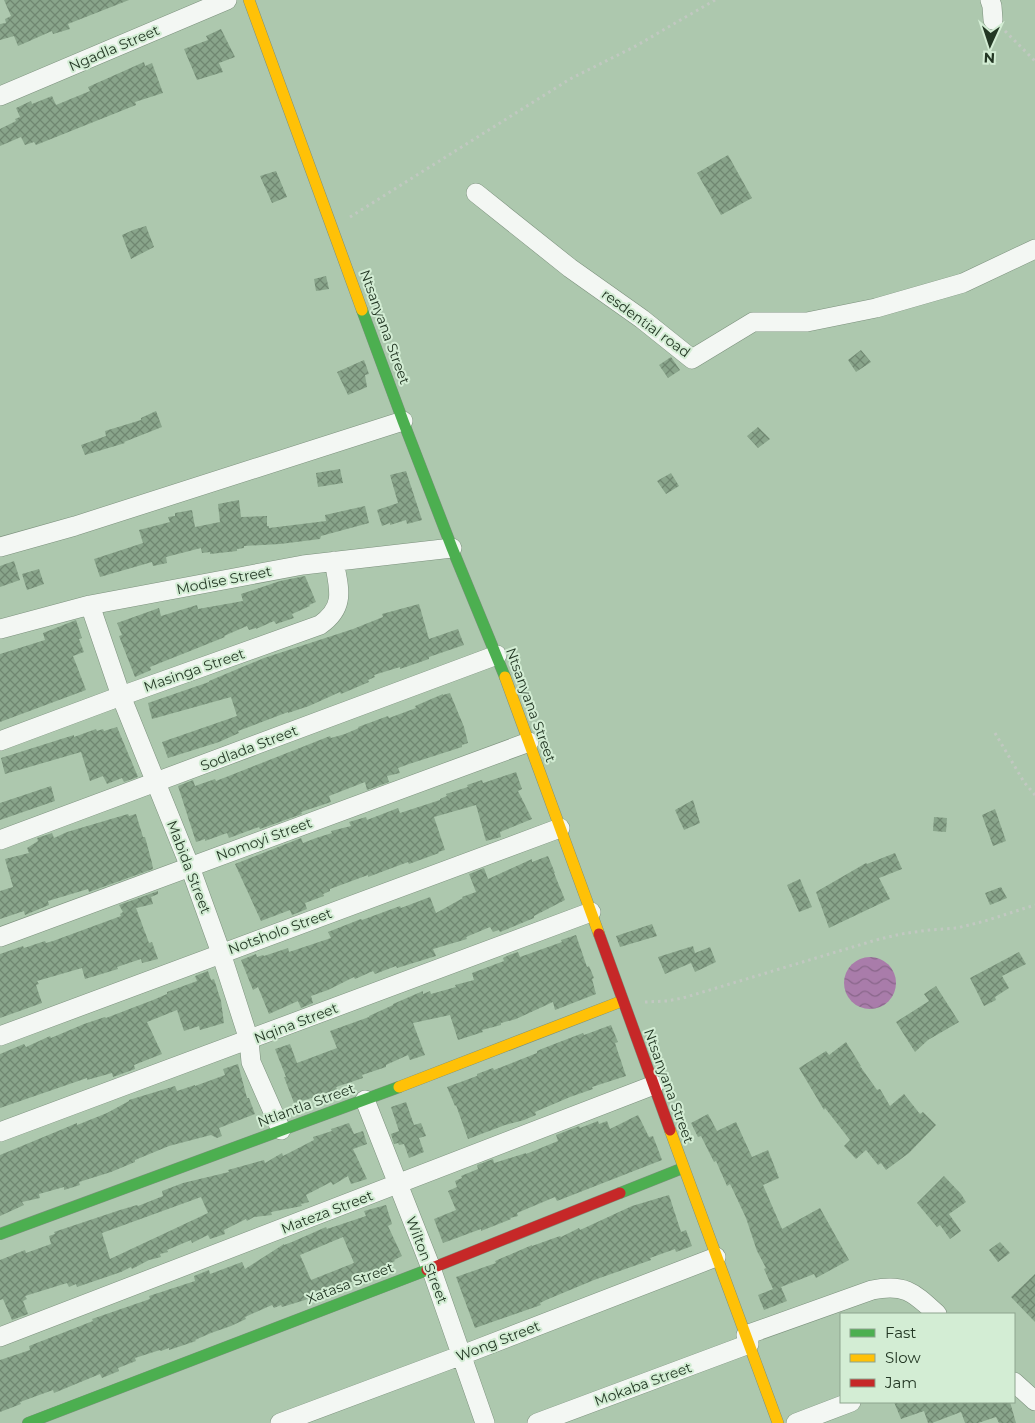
<svg xmlns="http://www.w3.org/2000/svg" width="1035" height="1423" viewBox="0 0 1035 1423" font-family="Montserrat,sans-serif">
<style>
.water{fill:url(#water-waves)}
.building{fill:url(#building-cross-hatch);fill-rule:evenodd}
.lines{fill:none;stroke-linecap:round;stroke-linejoin:round}
.street-casing{stroke:#7b907c;stroke-width:20}
.fast-casing{stroke:#7b907c;stroke-width:12}
.slow-casing{stroke:#7b907c;stroke-width:12}
.jam-casing{stroke:#7b907c;stroke-width:12}
.path{stroke:#c1c8c1;stroke-width:3;stroke-dasharray:2.5 4;stroke-linecap:butt}
.street{stroke:#f3f7f3;stroke-width:19}
.fast{stroke:#4caf50;stroke-width:11}
.slow{stroke:#ffc107;stroke-width:11}
.jam{stroke:#c62828;stroke-width:11}
.labels{text-anchor:middle;dominant-baseline:central;stroke-width:4;stroke-linejoin:round;paint-order:stroke}
.street-label{font-size:14px;fill:#233724;stroke:#d3edd4}
</style>
<defs>
<pattern id="water-waves" width="16" height="10" patternUnits="userSpaceOnUse" patternTransform="scale(1.25)"><rect width="16" height="10" fill="#a97caa"/><path d="M0 5q4-4 8 0t8 0" fill="none" stroke="#89668a"/></pattern>
<pattern id="building-cross-hatch" width="8" height="8" patternUnits="userSpaceOnUse" patternTransform="scale(1.25)"><rect width="8" height="8" fill="#89a58b"/><path d="M0 0l8 8M0 8l8-8" fill="none" stroke="#708771"/></pattern>
</defs>
<rect width="100%" height="100%" fill="#adc8ae"/>
<path class="water" d="M844 983a26 26 0 1 1 52 0a26 26 0 1 1-52 0Z"/>
<path class="building" d="M4 0H129L68 24 70 29 53 34 52 31 18 46 14 36 0 40V24L6 23 5 19 11 16Z
M221 29 235 57 219 63 223 72 197 80 184 49 208 40 206 36Z
M144 62 145 66 152 63 163 93 135 102 136 105 36 145 34 142 25 145 21 137 0 146V129L16 121 15 119 20 117 16 108 31 101 32 104 52 96 56 105 90 91 88 87Z
M728 155 752 198 721 215 697 173Z
M276 171 287 197 272 203 260 176Z
M146 226 154 247 131 259 122 235 133 230Z
M326 276 329 289 316 291 314 279Z
M861 350 871 362 856 372 848 360Z
M671 357 680 370 668 378 659 365Z
M364 360 369 374 365 375 367 387 348 395 337 372Z
M156 411 162 427 124 442 125 443 85 455 81 445 106 436 105 431 141 420V418Z
M758 427 770 439 758 448 747 436Z
M340 469 343 483 318 487 316 473Z
M406 471 422 520 407 524 406 520 390 525V523L382 526 377 510 398 503 390 475Z
M671 473 679 486 666 494 657 481Z
M239 500 241 517 267 516V526H269V528L326 521 325 515 365 506 369 523 321 536 320 539 280 544 244 546V548L237 549V551L210 554V552L202 553 201 548 166 557 167 563 153 566 152 562 100 577 94 559 143 543 139 530 170 522 168 517 175 516V513L192 510 195 527 220 522 218 504Z
M14 561 20 580 0 587V566Z
M39 569 44 584 27 590 22 574Z
M305 576 316 602 309 605 310 606 292 614 294 618 276 624 274 621 256 629V628L249 630 247 626 224 636 225 637 150 667 151 670 135 677 119 636 122 635 117 623 159 608 161 616 197 605 198 609 243 601 241 594 280 581Z
M419 604 429 639 458 629 464 645 429 657V659L400 669V667L374 675 375 677 368 680 369 682 341 694 340 692 309 706 288 713V712L238 731 239 733 219 742 168 758 162 742 237 716 231 697 152 719 148 703 209 682V681L264 658 353 629 383 617 382 614Z
M76 620 82 638 79 639 84 652 73 656 86 690 0 722V654L45 640 43 633Z
M450 693 464 727 468 743 462 745V747L409 764 398 768 400 773 387 776 389 782 367 790 365 782 329 796 331 802 301 812 302 814 260 829 259 827 229 838 227 833 205 841V839L196 842 178 786 193 780 195 786 215 779 216 781 330 736 331 738 345 734 359 728 358 727 388 716 389 718 416 708 415 706 443 694V695Z
M117 727 138 777 124 782 122 778 107 784 103 776 90 781 81 752 5 774 1 758 74 735V737L96 729 97 731 103 729 104 731Z
M516 772 522 789 518 791 532 819 500 832 501 837 486 841 476 805 434 817 445 850 438 852 439 853 409 864 408 862 368 877V875L330 889V891L323 894 324 896 305 903 307 909 292 915 290 910 261 921 235 864 301 838 303 843 316 838 332 833 331 831 351 826 349 822 366 817 367 820 398 808 400 813 440 800V799L447 796 446 794 468 787 467 785 482 780 483 783Z
M51 786 55 801 0 820V803Z
M693 800 700 823 684 830 675 810Z
M995 809 1006 841 993 846 982 815Z
M128 814 129 816 136 814 143 837H145L152 863 153 869 89 892 88 889 48 901 49 905 25 915 24 911 0 919V891L13 887 5 859 29 853 27 848 38 841 37 838 52 833 54 838 67 832Z
M934 817 947 818 946 832 933 831Z
M895 853 902 869 879 878 890 899 829 928 816 892 866 863 867 864Z
M548 856 555 873H554L565 900 534 916V918L500 932 499 930 493 932 490 927 466 937 467 939 433 949 436 956 397 968 396 966 375 974 373 971 355 979 354 977 328 990 311 996 313 1003 301 1008 298 1001 269 1014 258 987 253 990 241 960 256 954 257 957 263 955 264 956 288 948 289 952 331 938 328 932 361 919 362 920 400 906 401 908 430 897 436 913 463 898 462 897 476 892 469 874 484 868 488 879 532 859V862Z
M800 879 812 907 799 912 787 885Z
M1001 887 1007 898 990 905 985 893Z
M158 891V894L151 897 153 904 136 908 149 943 152 942 158 959 142 963 141 959 117 967 118 969 85 979 82 968 37 981 39 984 36 985 42 1003 0 1018V954L23 946 24 948 45 941 46 943 53 941 121 916 120 914 123 912 119 905Z
M652 924 657 936 620 947 616 936Z
M576 935 587 967 589 966 594 978 592 979 596 994 555 1010 553 1002 516 1019 501 1023V1025L482 1030 483 1032 458 1040 450 1015 413 1023 425 1055 410 1060 408 1055 386 1065V1067L362 1075 363 1078 336 1087 338 1092 323 1097 322 1095 294 1103 284 1077H286L275 1049 290 1044 297 1063 337 1048 330 1031 369 1017V1016L393 1005V1004L423 991V994L430 991 431 994 456 987 455 985 474 980 472 973 504 961 503 958 509 955 518 952 520 957 562 942 561 940Z
M693 946 695 953 710 947 716 962 695 972 691 963 665 974 658 957Z
M1019 952 1026 964 1002 976 1009 988 995 997 996 1000 984 1006 970 978Z
M208 971 211 980 214 979 221 1001 224 1023 200 1030 199 1026 184 1031 177 1010 147 1022 162 1054 134 1065 135 1069 113 1077 112 1073 87 1080V1078L0 1108V1054L24 1044 26 1047 50 1036 51 1038 84 1024 105 1017 106 1018 153 1000 167 994V992L197 981 195 976Z
M936 986 959 1022 928 1040 915 1052 896 1022 929 1001 924 994Z
M611 1025 618 1042 615 1043 626 1076 592 1087 593 1089 570 1097 535 1112 536 1115 524 1120 505 1125 468 1139 456 1105 455 1106 447 1087 477 1076V1074L493 1068 494 1070 537 1053V1051L544 1048 583 1033 584 1035Z
M846 1042 861 1066H860L877 1090 880 1089 890 1106 904 1094 920 1114 923 1112 936 1125 909 1153 886 1170 881 1163 878 1165 866 1150 856 1159 844 1146 850 1140 825 1108 824 1110 799 1068 826 1051 829 1055Z
M238 1064 247 1098H249L255 1114 219 1128 222 1136 217 1138 211 1135 169 1146 135 1160V1162L111 1172 79 1182 80 1185 64 1190V1187L39 1194 40 1198 22 1202 24 1205 0 1216V1155L58 1131 77 1123V1125L107 1113 129 1101V1100L175 1086 177 1091 195 1085V1086L225 1075 223 1069Z
M406 1102 414 1125 421 1123 426 1136 419 1138 424 1152 409 1158 404 1144 399 1145 398 1143 394 1144 391 1134 399 1131 391 1107Z
M708 1114 717 1131 736 1122 752 1157 768 1150 779 1178 763 1185 782 1229 820 1208 849 1260 816 1278 814 1274 781 1287 787 1301 764 1310 758 1295 773 1289 764 1269 766 1268 757 1251 746 1218 733 1190 730 1184 727 1186 716 1161 714 1162 701 1136 698 1137 691 1123Z
M638 1115 649 1137 653 1136 662 1160 557 1201 555 1197 517 1213 518 1216 510 1218 511 1219 481 1231V1229L443 1243 434 1219 456 1210 448 1191 457 1187 455 1181 462 1178 461 1176 478 1169 477 1165 493 1159 494 1163 526 1153V1154L558 1141 556 1135 579 1126 580 1128 598 1121 599 1124 607 1121 610 1129Z
M349 1123 354 1134 363 1131 367 1144 353 1149 367 1179 351 1184 348 1176 333 1185 331 1182 306 1195 309 1202 301 1204 302 1206 271 1212 272 1215 254 1217 247 1221 246 1219 224 1230 225 1234 210 1239 208 1235 192 1243 191 1240 167 1250 168 1252 160 1254 161 1257 149 1260 132 1269 131 1267 121 1272 77 1287 76 1284 69 1287 67 1283 25 1296 27 1299 23 1301 28 1314 12 1320 3 1299 0 1300V1260L25 1250 26 1253 51 1244 49 1236 55 1234 54 1232 120 1210 137 1205 138 1206 163 1196 162 1191 183 1183 229 1172 228 1170 264 1160 265 1163 282 1153 283 1156 314 1140 313 1137 332 1131 331 1129ZM201 1197 208 1213 110 1259 102 1233Z
M944 1176 961 1194 966 1202 949 1214 961 1231 950 1239 940 1225 937 1227 917 1203Z
M669 1195 681 1232 686 1230 692 1246 676 1252 675 1249 650 1258 651 1260 594 1280 546 1300 540 1303 541 1305 475 1328 456 1277 496 1263 495 1261 532 1245V1246L560 1236 561 1237 579 1228 580 1230 632 1206Z
M386 1205 392 1224 388 1226 402 1256 394 1260 395 1261 367 1276 330 1290V1288L305 1300 282 1307 281 1305 274 1308 272 1305 245 1317 246 1319 231 1326 211 1333 195 1340 196 1341 169 1350V1348L161 1351 160 1350 135 1358 136 1361 118 1368 119 1371 102 1378 100 1374 54 1393 53 1390 20 1402 21 1404 0 1412V1360L30 1350 29 1346 93 1321 92 1319 150 1299 149 1296 195 1281 194 1276 209 1270 210 1274 242 1262 245 1269 284 1244V1245L292 1242 326 1227 327 1229 366 1216 364 1211ZM343 1237 354 1263 311 1280 300 1255Z
M1000 1242 1010 1253 998 1262 989 1250Z
M1035 1274V1322L1011 1297Z
M894 1402H1010L1016 1423H999L996 1417 978 1423H965L961 1412 932 1423H928L924 1411 901 1419Z"/>
<g class="lines">
<g class="street-casing">
<path id="street" d="M990 0 992 6 993 20
M0 96 227 0
M476 193 570 268 642 319 692 359 753 322H807L876 308 963 283 1035 249
M0 547 75 526 403 421
M90 605 121 696 190 867 221 953 249 1040 251 1062 281 1130
M0 629 90 605 303 565 452 548
M0 741 121 696 320 625C346 607 339 589 334 561
M0 840 497 655
M0 937 529 742
M0 1036 560 828
M365 1100 431 1268 485 1423
M0 1132 591 912
M746 1335 872 1290C905 1283 914 1293 937 1314
M0 1337 654 1085
M1014 1382 1035 1401
M280 1423 462 1355 716 1257
M537 1423 749 1344
M796 1423 851 1402"/>
</g>
<g class="fast-casing">
<path id="fast" d="M362 310 403 421 452 548 505 677
M620 1193 683 1168
M0 1234 399 1087
M28 1423 427 1270"/>
</g>
<g class="slow-casing">
<path id="slow" d="M249 0 362 310
M505 677 599 934
M399 1087 622 1001
M670 1130 778 1423"/>
</g>
<g class="jam-casing">
<path id="jam" d="M599 934 670 1130
M427 1270 620 1193"/>
</g>
<path class="path" d="M1005 31 1035 61
M350 217 570 79 634 47 715 0
M995 733 1024 782 1035 795
M645 1002 667 1001 683 998 876 940 901 934 929 930 957 928 985 921 1035 905"/>
<use href="#street" class="street"/>
<use href="#fast" class="fast"/>
<use href="#slow" class="slow"/>
<use href="#jam" class="jam"/>
</g>
<g class="labels">
<g class="street-label">
<text transform="translate(114 48) rotate(-23)">Ngadla Street</text>
<text transform="translate(646 323) rotate(36)">resdential road</text>
<text transform="translate(385 327) rotate(70)">Ntsanyana Street</text>
<text transform="translate(224 580) rotate(-11)">Modise Street</text>
<text transform="translate(194 670) rotate(-19)">Masinga Street</text>
<text transform="translate(531 705) rotate(70)">Ntsanyana Street</text>
<text transform="translate(249 748) rotate(-21)">Sodlada Street</text>
<text transform="translate(264 839) rotate(-20)">Nomoyi Street</text>
<text transform="translate(189 867) rotate(69)">Mabida Street</text>
<text transform="translate(280 931) rotate(-20)">Notsholo Street</text>
<text transform="translate(296 1023) rotate(-21)">Nqina Street</text>
<text transform="translate(669 1086) rotate(70)">Ntsanyana Street</text>
<text transform="translate(306 1105) rotate(-20)">Ntlantla Street</text>
<text transform="translate(327 1212) rotate(-21)">Mateza Street</text>
<text transform="translate(427 1260) rotate(69)">Wilton Street</text>
<text transform="translate(350 1283) rotate(-21)">Xatasa Street</text>
<text transform="translate(498 1341) rotate(-21)">Wong Street</text>
<text transform="translate(643 1384) rotate(-20)">Mokaba Street</text>
</g>
</g>
<rect x="840" y="1313" width="175" height="90" fill="#d3edd4" stroke="#8da48e"/>
<rect x="850" y="1329" width="25" height="8" fill="#4caf50" stroke="#8da48e"/>
<text x="885" y="1338" font-size="15" fill="#233724">Fast</text>
<rect x="850" y="1354" width="25" height="8" fill="#ffc107" stroke="#8da48e"/>
<text x="885" y="1363" font-size="15" fill="#233724">Slow</text>
<rect x="850" y="1379" width="25" height="8" fill="#c62828" stroke="#8da48e"/>
<text x="885" y="1388" font-size="15" fill="#233724">Jam</text>
<g transform="translate(990 45) rotate(183)" stroke="#d3edd4" stroke-width="4" paint-order="stroke">
<path d="M0-4L9 19L0 12L-9 19Z" fill="#233724"/>
<text y="-8" font-size="14" font-weight="bold" text-anchor="middle" fill="#233724">N</text>
</g>
</svg>
